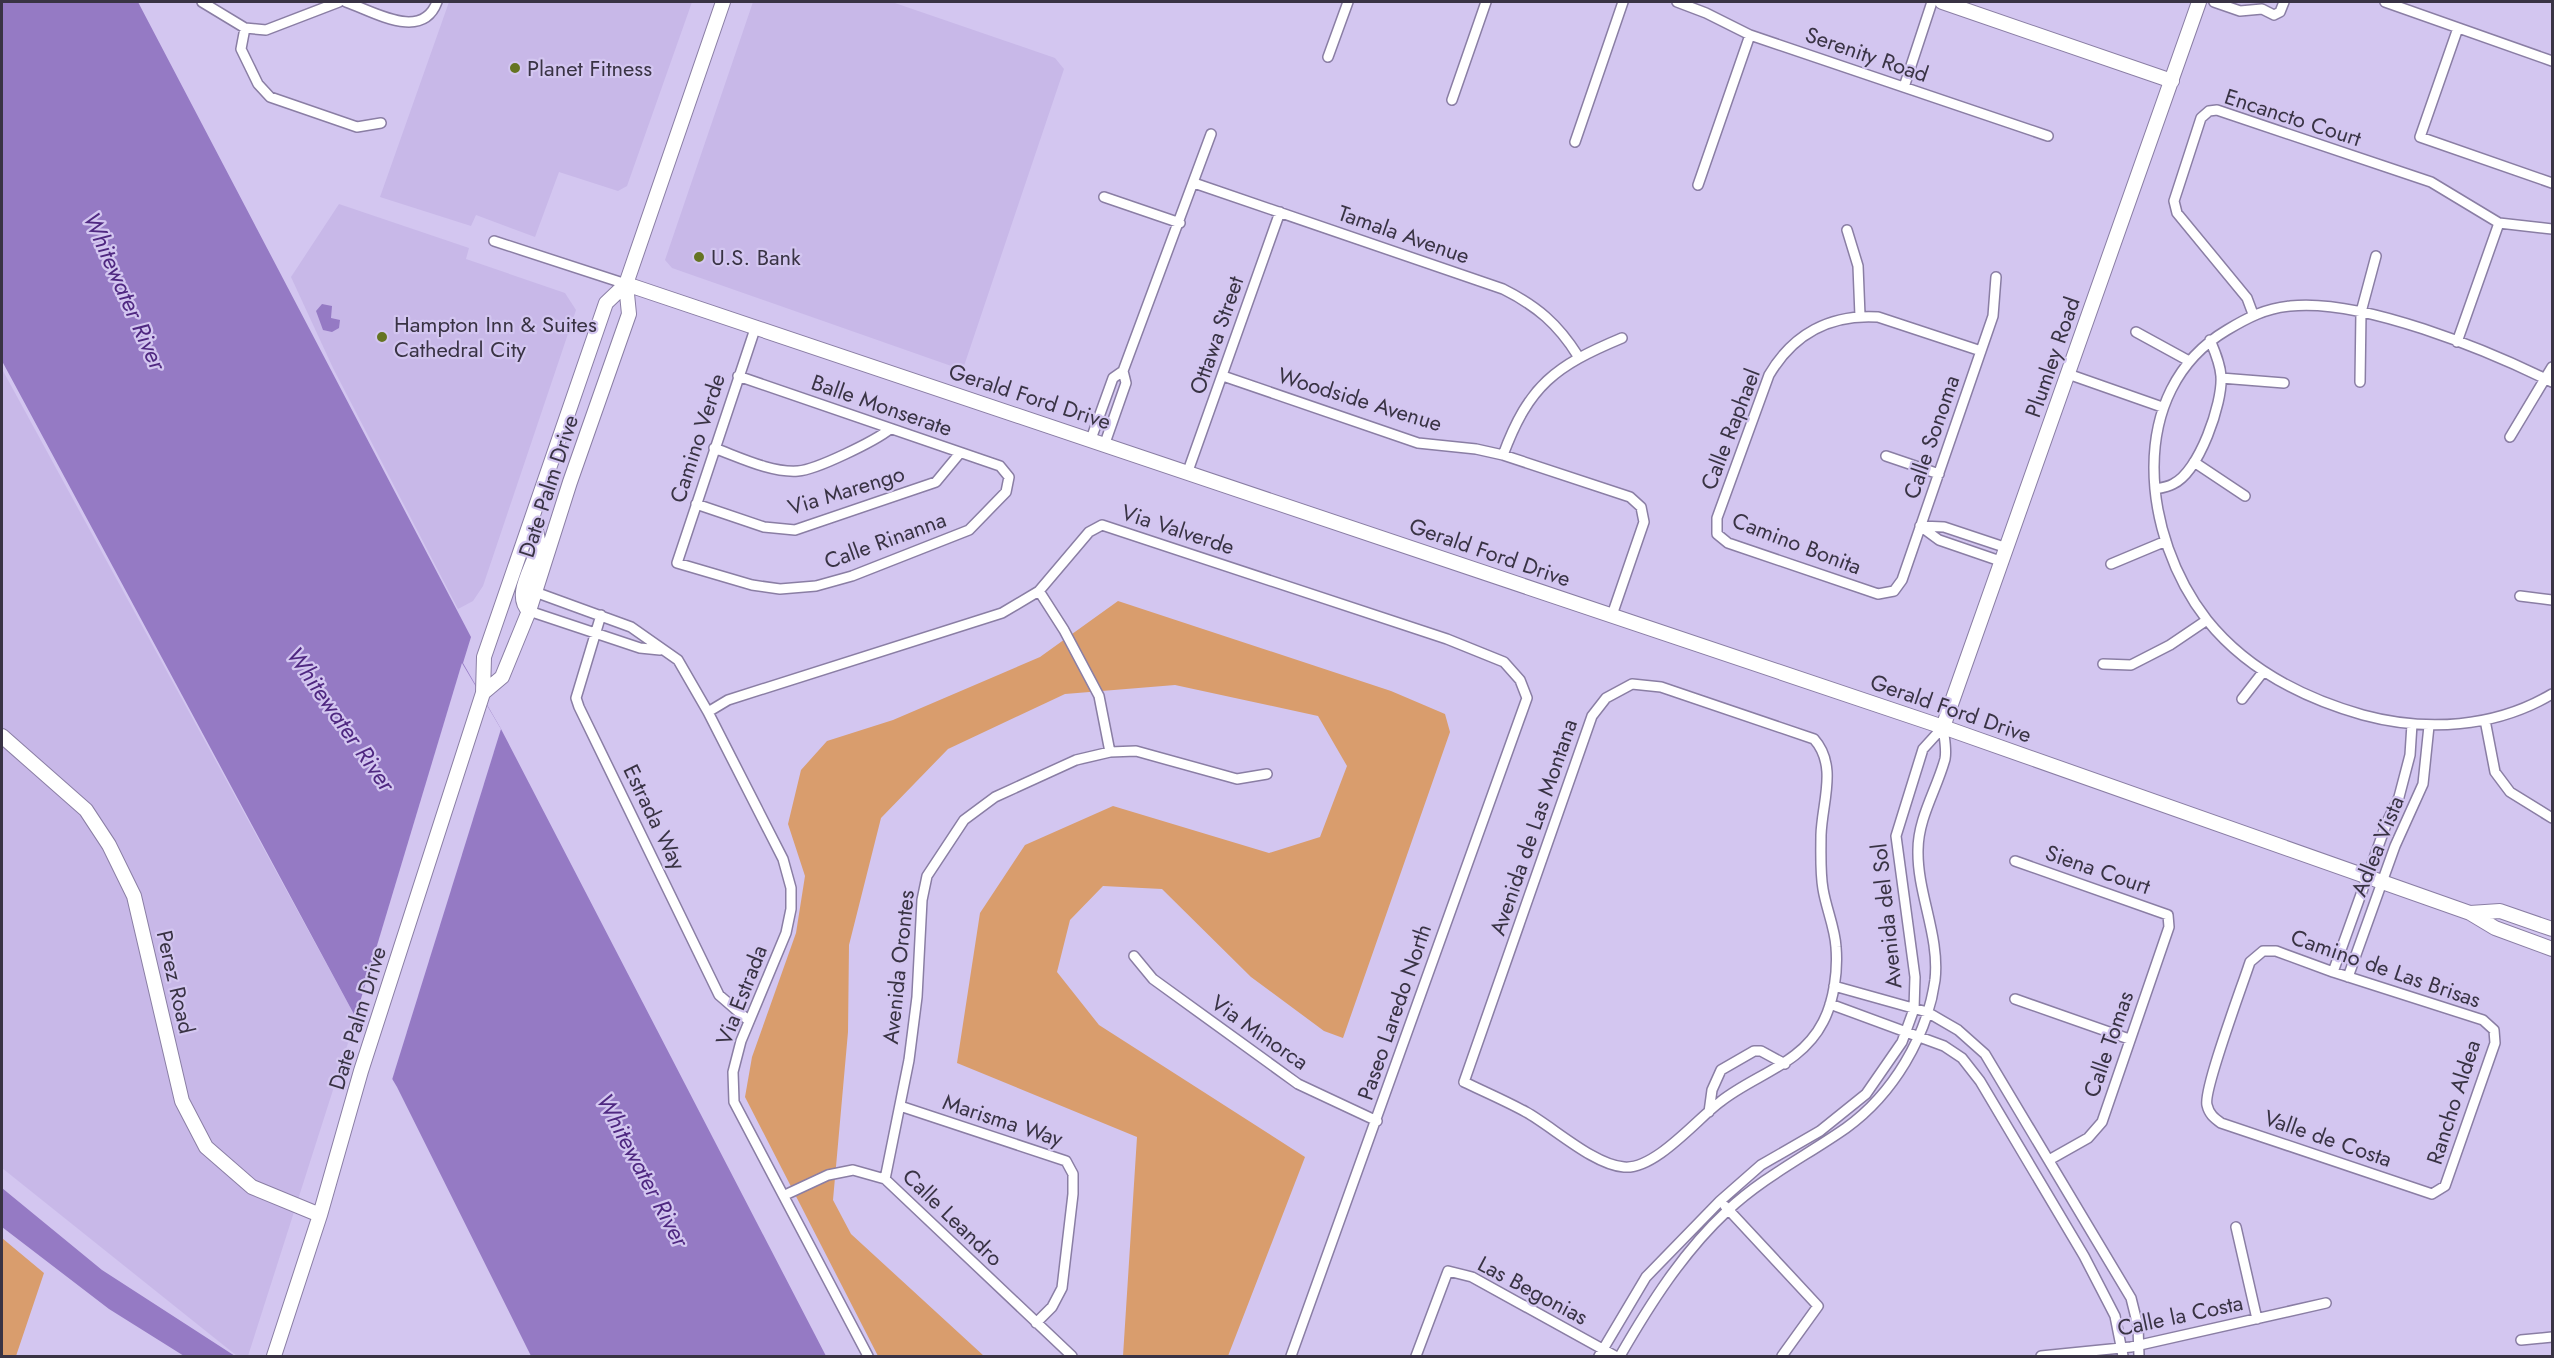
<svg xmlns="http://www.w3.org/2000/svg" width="2554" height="1358" viewBox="0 0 2554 1358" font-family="Jost,sans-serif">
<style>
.built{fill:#c8b8e8}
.green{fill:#d99d6d}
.water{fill:#957ac4}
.pier{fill:#d3c6f0}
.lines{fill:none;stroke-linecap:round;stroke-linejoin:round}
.street-casing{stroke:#8a7ea4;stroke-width:12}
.secondary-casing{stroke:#8a7ea4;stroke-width:16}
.street{stroke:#fff;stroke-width:9}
.secondary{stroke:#fff;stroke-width:14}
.poi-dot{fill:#657422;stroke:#d3c6f0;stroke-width:2}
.labels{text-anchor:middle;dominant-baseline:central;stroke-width:4.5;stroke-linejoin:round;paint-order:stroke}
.street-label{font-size:22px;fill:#393344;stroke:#d3c6f0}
.poi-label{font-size:22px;fill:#393344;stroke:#d3c6f0;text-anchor:start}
.water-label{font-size:24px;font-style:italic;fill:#4f2881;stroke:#d3c6f0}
</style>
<rect width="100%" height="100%" fill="#d3c6f0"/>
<path class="built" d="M449 2H692L627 186 618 191 559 172 535 237 476 215 471 226 380 197Z
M753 2H892L1055 58 1064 69 964 366 957 368 672 268 665 260Z
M339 204 469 248 466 259 565 293 576 310 483 586 473 601 458 609 333 368 291 277Z
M2 369 356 1018 248 1356H237L2 1168Z"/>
<path class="green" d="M1118 601 1391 691 1445 714 1450 732 1343 1038 1324 1031 1251 977 1162 889 1103 886 1070 920 1057 972 1099 1025 1305 1157 1228 1356H1123L1137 1137 957 1063 980 913 1025 845 1113 806 1269 853 1320 837 1347 766 1318 716 1175 685 1065 694 948 749 881 818 849 945 848 1032 833 1200 851 1234 984 1356H878L745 1097 752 1057 796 933 805 876 788 824 801 770 827 741 893 720 1040 657Z
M2 1238 44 1273 16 1356H2Z"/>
<path class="water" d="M2 2H138L471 637 463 663 501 729 826 1356H531L397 1087 356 1018 2 361Z
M322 304 332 306 331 318 340 320 339 328 332 332 323 330 316 311Z
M2 1188 102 1270 235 1356H184L109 1309 2 1227Z"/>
<path class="pier" d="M462 663 501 729 391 1083 354 1022Z"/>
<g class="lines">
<g class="street-casing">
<path id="street" d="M202 2 245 28 266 30 339 2
M346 2C373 11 422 42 437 2
M1677 2 1706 13 1750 35 2048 136
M2214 2 2240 11 2262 9 2274 15 2280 12 2284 2
M2385 2 2552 61
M245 28 241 49 258 84 270 97 357 127 381 123
M2458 28 2420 137 2552 183
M1328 57 1348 2
M1904 87 1932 2
M1452 100 1486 2
M1575 142 1623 2
M1194 183 1503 289C1537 306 1558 324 1578 356
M1698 185 1750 35
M1104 197 1180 223
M1847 230 1858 266 1860 316
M494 241 626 284
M2253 314 2247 298 2177 213 2174 201 2201 118 2209 111 2217 110 2431 182 2499 223 2552 229
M2136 332 2189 361
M2457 342 2499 223
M1981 351 1878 317C1830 314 1793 334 1769 375L1717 518V534L1728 543 1878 594 1894 591 1902 580 1993 316 1996 277
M2068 374 2162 407
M738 376 1000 466 1009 477 1006 492 969 530 852 576 816 586 780 589 752 585 677 563 756 326
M1223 376 1418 443 1476 449 1503 455 1630 497 1641 507 1644 522 1612 615
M2221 378 2284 383
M2360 382 2361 312 2376 256
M2552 382C2487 350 2362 298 2290 306 2266 308 2247 318 2227 330 2124 391 2142 537 2207 620 2247 670 2303 698 2363 715 2426 732 2495 728 2552 694
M2510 437 2552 367
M1091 439 1113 378 1123 371 1211 134
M1105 443 1126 383 1123 371
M714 448C739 457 771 473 798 471 816 470 875 441 890 429
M1503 455C1529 385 1555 366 1622 338
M1886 456 1939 474
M2194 462 2245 496
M1188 471 1280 212
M2155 489C2161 488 2168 487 2173 484 2199 472 2223 403 2221 376 2220 363 2215 352 2210 340
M696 504 764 527 795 530 936 482 960 453
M2003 562 1939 540 1920 526 1944 527 2007 548
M2111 564 2166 541
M535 592 631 627 678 660 708 712 783 859 791 888V909L786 933 741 1041 733 1072 734 1102 868 1356
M2520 596 2552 600
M529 611 640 648 660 650
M601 615 576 698 579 707 719 995 749 1021
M2103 664 2131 665 2170 645 2207 620
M1632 684 1661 687 1814 739C1838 766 1822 802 1821 835 1821 852 1820 872 1823 889 1826 908 1835 928 1836 947 1838 971 1834 1001 1823 1022 1801 1065 1755 1074 1720 1102 1697 1119 1655 1170 1624 1167 1594 1165 1553 1127 1526 1112 1506 1101 1485 1092 1464 1082L1592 716 1606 698Z
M2242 699 2263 672
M708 712 728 700 1002 613 1039 591 1089 532 1102 525 1447 639 1504 662 1520 680 1527 698 1291 1356
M2485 720 2495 772 2510 792 2552 818
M1110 752 1136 751 1237 779 1267 774
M2015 861 2168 915 2169 927 2102 1122 2088 1138 2049 1160
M2263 951H2276L2333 972 2483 1020 2494 1030 2495 1043 2445 1186 2432 1194 2221 1123C2214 1118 2209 1114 2207 1105 2203 1090 2243 984 2250 962Z
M1134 956 1153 979 1298 1084 1377 1121
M2333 972 2387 822 2399 797 2410 755 2412 724
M2348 977 2395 846 2423 784 2429 726
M1834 986 1927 1012 1958 1030 1985 1054 2131 1298 2138 1326 2139 1356
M2015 999 2129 1039
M1830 1004 1944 1046 1962 1058 1980 1081 2084 1256 2115 1316 2123 1356
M900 1106 1066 1161 1073 1174V1194L1062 1288 1052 1307 1036 1323
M1709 1112 1712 1090 1721 1070 1754 1051H1761L1785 1064
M885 1179 909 1060 917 997 922 900 927 876 964 820 995 797 1076 760 1110 752 1099 696 1064 630 1039 591
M785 1195 828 1175 853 1170 885 1179 1072 1356
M1725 1206 1818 1306 1782 1356
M2236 1227 2257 1319
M2521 1340 2552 1337
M1416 1356 1448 1271 1472 1277 1615 1356
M1599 1356 1646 1277 1720 1201 1761 1165 1820 1131 1866 1094 1902 1042 1914 1009 1915 977 1896 836 1923 749 1943 727
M1620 1356C1650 1304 1683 1252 1727 1211 1763 1177 1806 1156 1846 1128 1893 1094 1927 1037 1935 980 1940 936 1917 893 1918 850 1918 818 1937 789 1945 759 1947 749 1944 737 1943 727
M2041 1356 2131 1347 2326 1303"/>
</g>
<g class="secondary-casing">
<path id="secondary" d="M1942 2 2172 81
M626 284 1943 727 2470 913 2495 928 2552 949
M529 611C512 594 535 566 538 546 539 537 535 527 532 518
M483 693 502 677 529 611 570 482 629 314 626 284 723 2
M1943 727 2199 2
M2 736 86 810 109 845 134 896 182 1101 206 1147 252 1187 320 1215
M2470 913 2500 911 2552 929
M274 1356 320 1215 361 1071 483 693 484 657 606 303 626 284"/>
</g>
<use href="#street" class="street"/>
<use href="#secondary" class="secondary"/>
</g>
<g class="poi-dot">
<circle cx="515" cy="68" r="6"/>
<circle cx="699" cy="257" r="6"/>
<circle cx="382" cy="337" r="6"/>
</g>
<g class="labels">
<g class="street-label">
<text transform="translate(1867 54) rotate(19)">Serenity Road</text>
<text transform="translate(2293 117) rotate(18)">Encancto Court</text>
<text transform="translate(1404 234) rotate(19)">Tamala Avenue</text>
<text transform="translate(1216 335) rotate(-71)">Ottawa Street</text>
<text transform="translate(2052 357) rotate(-71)">Plumley Road</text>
<text transform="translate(1030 396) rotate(18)">Gerald Ford Drive</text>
<text transform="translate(1360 399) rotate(17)">Woodside Avenue</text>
<text transform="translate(882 405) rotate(19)">Balle Monserate</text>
<text transform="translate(1730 429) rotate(-69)">Calle Raphael</text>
<text transform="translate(1931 437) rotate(-71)">Calle Sonoma</text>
<text transform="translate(697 438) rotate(-72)">Camino Verde</text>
<text transform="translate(548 486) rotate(-72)">Date Palm Drive</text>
<text transform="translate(846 490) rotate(-17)">Via Marengo</text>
<text transform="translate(1178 529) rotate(18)">Via Valverde</text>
<text transform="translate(885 540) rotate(-20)">Calle Rinanna</text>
<text transform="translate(1797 543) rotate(21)">Camino Bonita</text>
<text transform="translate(1490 552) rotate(19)">Gerald Ford Drive</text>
<text transform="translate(1951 708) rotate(19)">Gerald Ford Drive</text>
<text transform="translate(655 817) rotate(64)">Estrada Way</text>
<text transform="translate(1533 827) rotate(-71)">Avenida de Las Montana</text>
<text transform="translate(2377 846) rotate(-68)">Adlea Vista</text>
<text transform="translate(2098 869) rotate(19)">Siena Court</text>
<text transform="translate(1886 916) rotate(-96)">Avenida del Sol</text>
<text transform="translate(898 967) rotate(-84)">Avenida Orontes</text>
<text transform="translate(2386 968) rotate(19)">Camino de Las Brisas</text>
<text transform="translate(176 982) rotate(77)">Perez Road</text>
<text transform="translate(741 995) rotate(-69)">Via Estrada</text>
<text transform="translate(1394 1012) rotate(-71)">Paseo Laredo North</text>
<text transform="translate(357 1018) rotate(-73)">Date Palm Drive</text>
<text transform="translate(1260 1032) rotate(35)">Via Minorca</text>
<text transform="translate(2108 1044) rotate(-71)">Calle Tomas</text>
<text transform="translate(2453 1102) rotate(-72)">Rancho Aldea</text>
<text transform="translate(1003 1120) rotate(18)">Marisma Way</text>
<text transform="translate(2328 1138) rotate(19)">Valle de Costa</text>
<text transform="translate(953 1217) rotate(44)">Calle Leandro</text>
<text transform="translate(1533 1290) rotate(28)">Las Begonias</text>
<text transform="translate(2180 1315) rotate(-12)">Calle la Costa</text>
</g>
<g class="poi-label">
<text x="527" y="68">Planet Fitness</text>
<text x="711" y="257">U.S. Bank</text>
<text x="394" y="324">Hampton Inn &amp; Suites<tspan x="394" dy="25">Cathedral City</tspan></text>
</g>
<g class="water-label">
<text transform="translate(125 291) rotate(66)">Whitewater River</text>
<text transform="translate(341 719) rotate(55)">Whitewater River</text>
<text transform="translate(643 1170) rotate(62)">Whitewater River</text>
</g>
</g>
<rect width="2554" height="1358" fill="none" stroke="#393344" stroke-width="6"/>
</svg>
